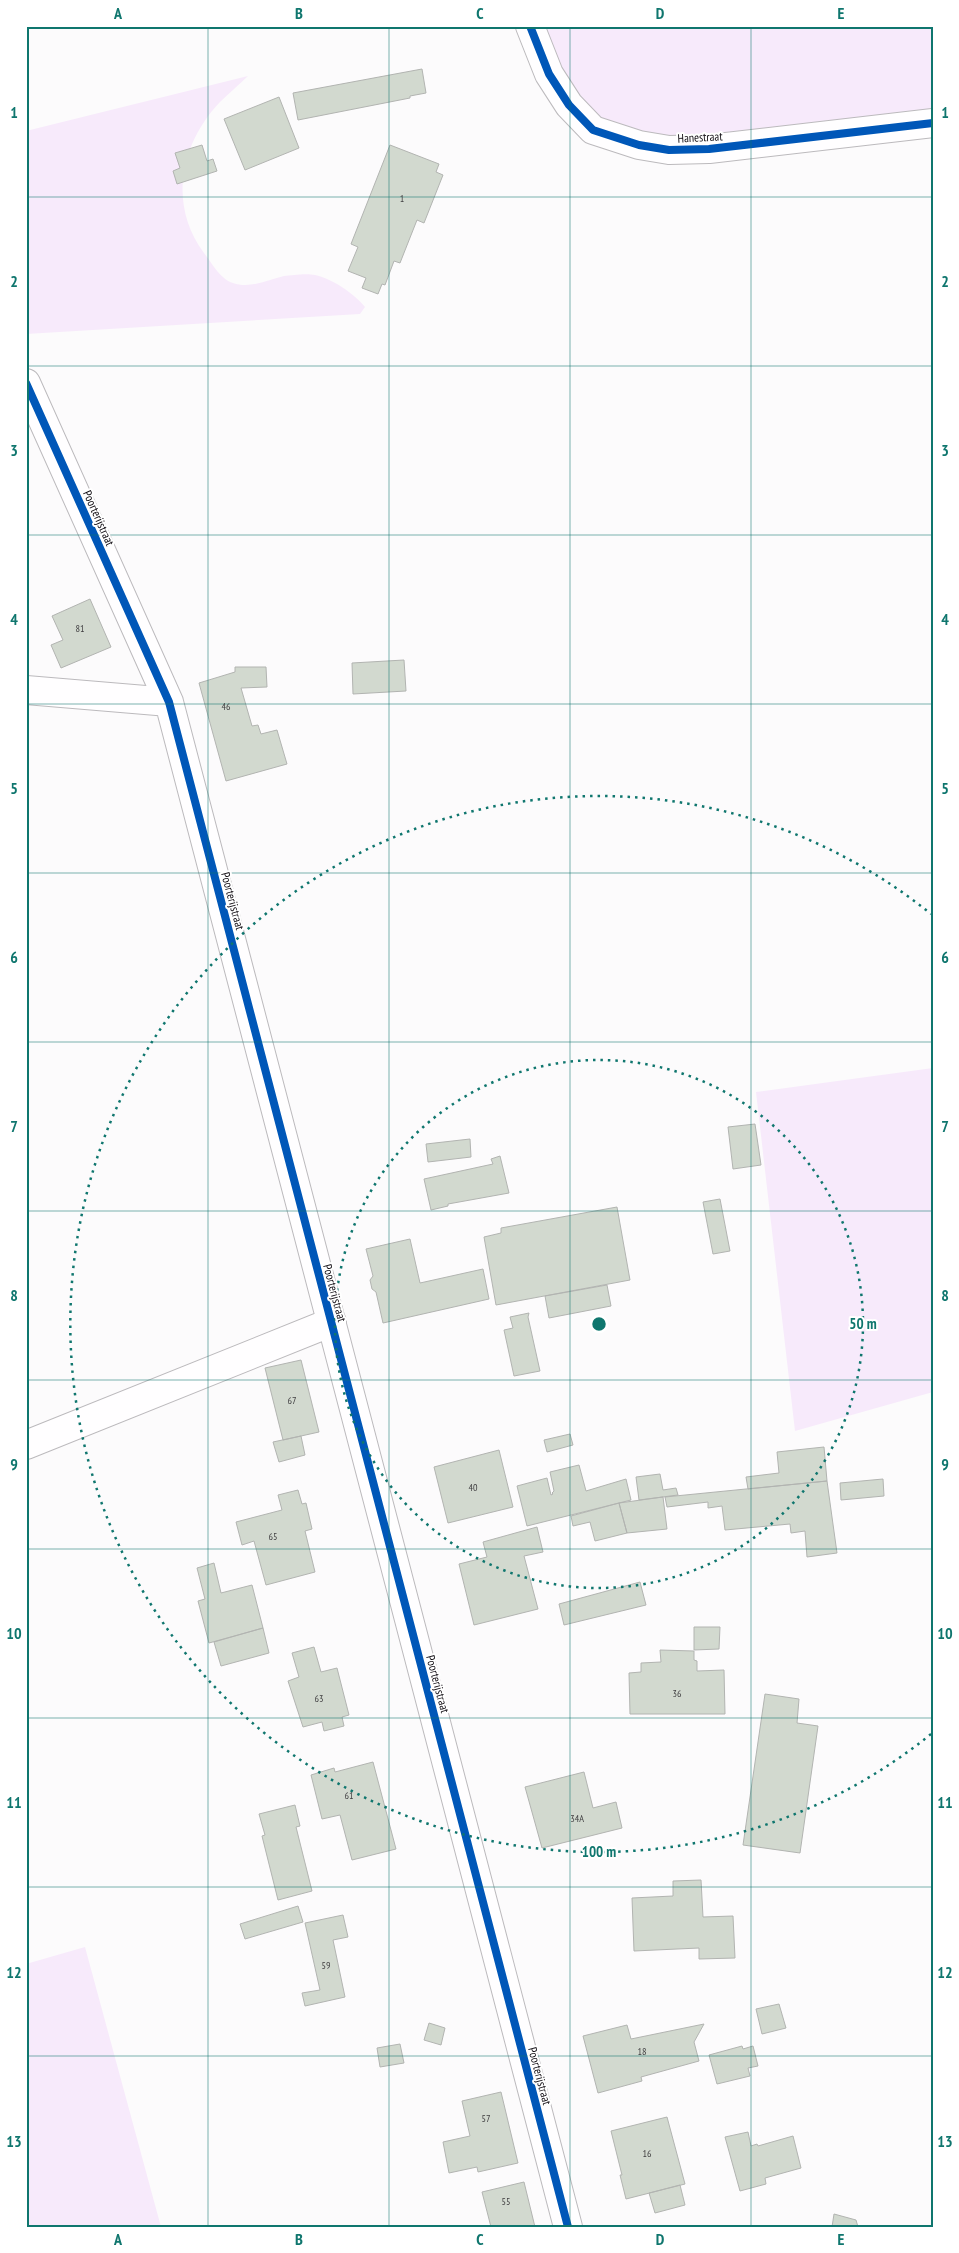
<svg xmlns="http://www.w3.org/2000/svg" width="959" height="2253" viewBox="0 0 959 2253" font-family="'PT Sans Narrow',sans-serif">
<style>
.green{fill:#f7eafb}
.building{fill:#d2d9cf;stroke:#b2b4b1}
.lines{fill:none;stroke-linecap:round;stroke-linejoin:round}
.minor-casing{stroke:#bcbabd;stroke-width:30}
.minor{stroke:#fffeff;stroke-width:28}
.cycleway-casing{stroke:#fff;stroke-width:11}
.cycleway{stroke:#0057b8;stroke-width:8}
.grid{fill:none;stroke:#0f766e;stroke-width:1;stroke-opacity:0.55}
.ring{fill:none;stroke:#0f766e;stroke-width:2.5;stroke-dasharray:2.5 5}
.labels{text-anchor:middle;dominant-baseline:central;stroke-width:4;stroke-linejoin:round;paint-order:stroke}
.number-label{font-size:10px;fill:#3f3e40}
.street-label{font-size:12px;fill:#0e0a10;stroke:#fff}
.centre{fill:#0f766e;stroke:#fff;stroke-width:2.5}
.ring-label{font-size:15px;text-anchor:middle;font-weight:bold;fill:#0f766e;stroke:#fff;stroke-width:4;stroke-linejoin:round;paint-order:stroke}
.neatline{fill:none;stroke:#0f766e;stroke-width:2}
.grid-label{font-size:16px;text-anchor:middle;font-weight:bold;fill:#0f766e}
</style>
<rect width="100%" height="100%" fill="#fcfbfc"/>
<path class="green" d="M530 26H933V123L709 149 593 130Z
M248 76C239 85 229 93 220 102 180 144 168 205 204 253 211 262 221 280 233 283 250 289 268 280 284 276 292 275 307 273 315 275 331 278 355 294 365 307L360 314 26 334V131Z
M933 1068V1392L795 1431 756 1092Z
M85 1947 161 2227H26V1964Z"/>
<path class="building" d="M422 69 426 93 410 96V98L298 120 293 93Z
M279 97 299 148 245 170 224 119Z
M202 145 207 161 213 159 217 171 177 184 173 171 180 168 175 153Z
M390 145 439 164 436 172 443 175 424 223 417 220 400 263 394 261 385 285 382 284 378 294 362 288 366 278 348 271 358 247 351 244Z
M90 599 111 647 61 668 51 645 63 640 52 616Z
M404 660 406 691 353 694 352 663Z
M235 667H266L267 687 241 688 252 726 258 725 261 734 277 730 287 764 226 781 199 683 235 672Z
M755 1124 761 1165 733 1169 728 1127Z
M470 1139 471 1157 428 1162 426 1144Z
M500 1156 509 1193 448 1204V1206L431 1210 424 1179 493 1164 491 1159Z
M720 1199 730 1251 713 1254 703 1202Z
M617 1207 630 1280 496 1305 484 1237 501 1233V1228Z
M410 1239 420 1283 483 1269 489 1299 383 1323 376 1292 372 1289 370 1280 373 1276 366 1249Z
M607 1285 611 1306 549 1318 545 1296Z
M529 1313 528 1317 540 1371 514 1376 504 1330 513 1328 510 1317Z
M301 1360 319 1432 283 1440 265 1368Z
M570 1434 573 1445 547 1452 544 1440Z
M301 1436 305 1455 279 1462 273 1442Z
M824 1447 827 1481 748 1489 746 1477 779 1473 777 1452Z
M499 1450 513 1507 448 1523 434 1467Z
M579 1465 586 1491 626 1479 631 1500 527 1526 517 1486 547 1478 551 1495 553 1494 552 1493 554 1491 550 1472Z
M660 1474 663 1490 676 1488 678 1495 639 1500 636 1477Z
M883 1479 884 1496 841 1500 840 1483Z
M827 1481 837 1553 807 1557 805 1531 791 1533 790 1524 725 1530 722 1506 708 1508V1502L667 1507 665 1497Z
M298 1490 302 1504 306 1503 312 1529 305 1531 315 1572 266 1585 254 1541 242 1545 236 1522 282 1510 278 1495Z
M663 1497 667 1529 627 1533 619 1503Z
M619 1503 627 1533 595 1541 590 1522 573 1526 571 1516Z
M537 1527 543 1552 524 1556 538 1609 474 1625 459 1564 487 1557 483 1542Z
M214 1563 221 1593 252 1585 263 1628 209 1643 198 1601 205 1599 197 1568Z
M640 1582 646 1605 564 1625 559 1604Z
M694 1627H720L719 1649 694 1650Z
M263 1628 269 1653 221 1666 214 1642Z
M314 1647 321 1672 337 1668 349 1715 342 1717 344 1726 324 1731 322 1722 303 1727 288 1681 299 1677 292 1653Z
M660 1650 694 1651V1660L697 1661V1671L724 1670 725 1714H630L629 1673 641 1672V1663L661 1662Z
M765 1694 799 1699 797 1723 818 1726 800 1853 743 1845Z
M373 1762 396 1849 352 1860 340 1815 322 1819 311 1775 334 1768 335 1772Z
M584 1772 593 1808 616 1802 622 1828 542 1848 525 1787Z
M295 1805 300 1826 296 1827 312 1891 278 1900 262 1836 265 1835 259 1814Z
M701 1880 703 1917 733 1916 735 1958 699 1959V1948L634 1951 632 1898 673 1896V1881Z
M298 1906 303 1922 245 1939 240 1924Z
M343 1915 348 1937 333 1940 345 1997 305 2006 302 1993 320 1990 305 1923Z
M779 2004 786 2028 762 2034 756 2009Z
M429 2023 445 2028 441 2045 424 2040Z
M704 2024 694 2042 699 2061 641 2077 642 2081 598 2093 583 2036 627 2025 631 2039Z
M400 2044 404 2063 380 2067 377 2048Z
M742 2046 743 2049 753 2046 758 2066 748 2068 750 2076 717 2084 709 2055Z
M501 2092 518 2163 478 2172 477 2167 449 2173 443 2142 470 2136 462 2101Z
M667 2117 685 2184 626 2199 620 2175H622L611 2131Z
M748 2132 751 2146 757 2144 758 2146 793 2136 801 2168 765 2178 766 2184 740 2191 725 2137Z
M524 2182 535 2227H491L482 2192Z
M680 2185 685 2205 655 2213 649 2193Z
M834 2214 856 2220 858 2227H832Z"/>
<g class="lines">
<g class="minor-casing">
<path id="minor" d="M530 26 549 74 569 105 593 130 639 145 669 150 709 149 933 123
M26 383 169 702 568 2227
M26 690 169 702
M26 1445 332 1322"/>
</g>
<use href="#minor" class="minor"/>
<g class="cycleway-casing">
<path id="cycleway" d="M530 26 549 74 569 105 593 130 639 145 669 150 709 149 933 123
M26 383 169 702 568 2227"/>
</g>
<use href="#cycleway" class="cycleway"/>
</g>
<path class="grid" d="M208 26V2227M389 26V2227M570 26V2227M751 26V2227M26 197H933M26 366H933M26 535H933M26 704H933M26 873H933M26 1042H933M26 1211H933M26 1380H933M26 1549H933M26 1718H933M26 1887H933M26 2056H933"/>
<g class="ring">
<circle cx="599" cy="1324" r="264"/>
<path d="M931 1734A528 528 0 1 1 931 914"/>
</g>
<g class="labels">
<g class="number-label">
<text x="402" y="198">1</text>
<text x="80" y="628">81</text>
<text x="226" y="706">46</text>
<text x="292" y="1400">67</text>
<text x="473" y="1487">40</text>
<text x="273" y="1536">65</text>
<text x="677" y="1693">36</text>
<text x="319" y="1698">63</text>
<text x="349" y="1795">61</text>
<text x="577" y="1818">34A</text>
<text x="326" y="1965">59</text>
<text x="642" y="2051">18</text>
<text x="486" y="2118">57</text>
<text x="647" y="2153">16</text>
<text x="506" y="2201">55</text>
</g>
<g class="street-label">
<text transform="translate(700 137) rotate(-3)">Hanestraat</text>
<text transform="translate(99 518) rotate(66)">Poorterijstraat</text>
<text transform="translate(233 901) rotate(75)">Poorterijstraat</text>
<text transform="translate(335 1293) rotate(75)">Poorterijstraat</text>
<text transform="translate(438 1684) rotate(75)">Poorterijstraat</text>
<text transform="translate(540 2076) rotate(75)">Poorterijstraat</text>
</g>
</g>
<circle cx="599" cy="1324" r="8" class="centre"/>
<g class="ring-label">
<text x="863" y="1329">50 m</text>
<text x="599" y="1857">100 m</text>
</g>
<rect width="959" height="2253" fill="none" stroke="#ffffff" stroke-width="55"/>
<rect x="28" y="28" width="904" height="2198" class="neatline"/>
<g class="grid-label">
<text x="118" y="19">A</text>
<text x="299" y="19">B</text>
<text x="480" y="19">C</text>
<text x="660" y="19">D</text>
<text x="841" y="19">E</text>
<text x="14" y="118">1</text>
<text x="945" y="118">1</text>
<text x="14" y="287">2</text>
<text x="945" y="287">2</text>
<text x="14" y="456">3</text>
<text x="945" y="456">3</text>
<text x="14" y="625">4</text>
<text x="945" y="625">4</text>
<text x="14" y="794">5</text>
<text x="945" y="794">5</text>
<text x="14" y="963">6</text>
<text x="945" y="963">6</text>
<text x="14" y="1132">7</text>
<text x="945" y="1132">7</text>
<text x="14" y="1301">8</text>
<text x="945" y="1301">8</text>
<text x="14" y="1470">9</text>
<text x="945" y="1470">9</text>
<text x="14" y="1639">10</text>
<text x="945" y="1639">10</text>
<text x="14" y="1808">11</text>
<text x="945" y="1808">11</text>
<text x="14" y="1978">12</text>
<text x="945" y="1978">12</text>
<text x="14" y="2147">13</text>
<text x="945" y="2147">13</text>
<text x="118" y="2245">A</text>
<text x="299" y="2245">B</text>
<text x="480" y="2245">C</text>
<text x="660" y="2245">D</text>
<text x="841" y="2245">E</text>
</g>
</svg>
